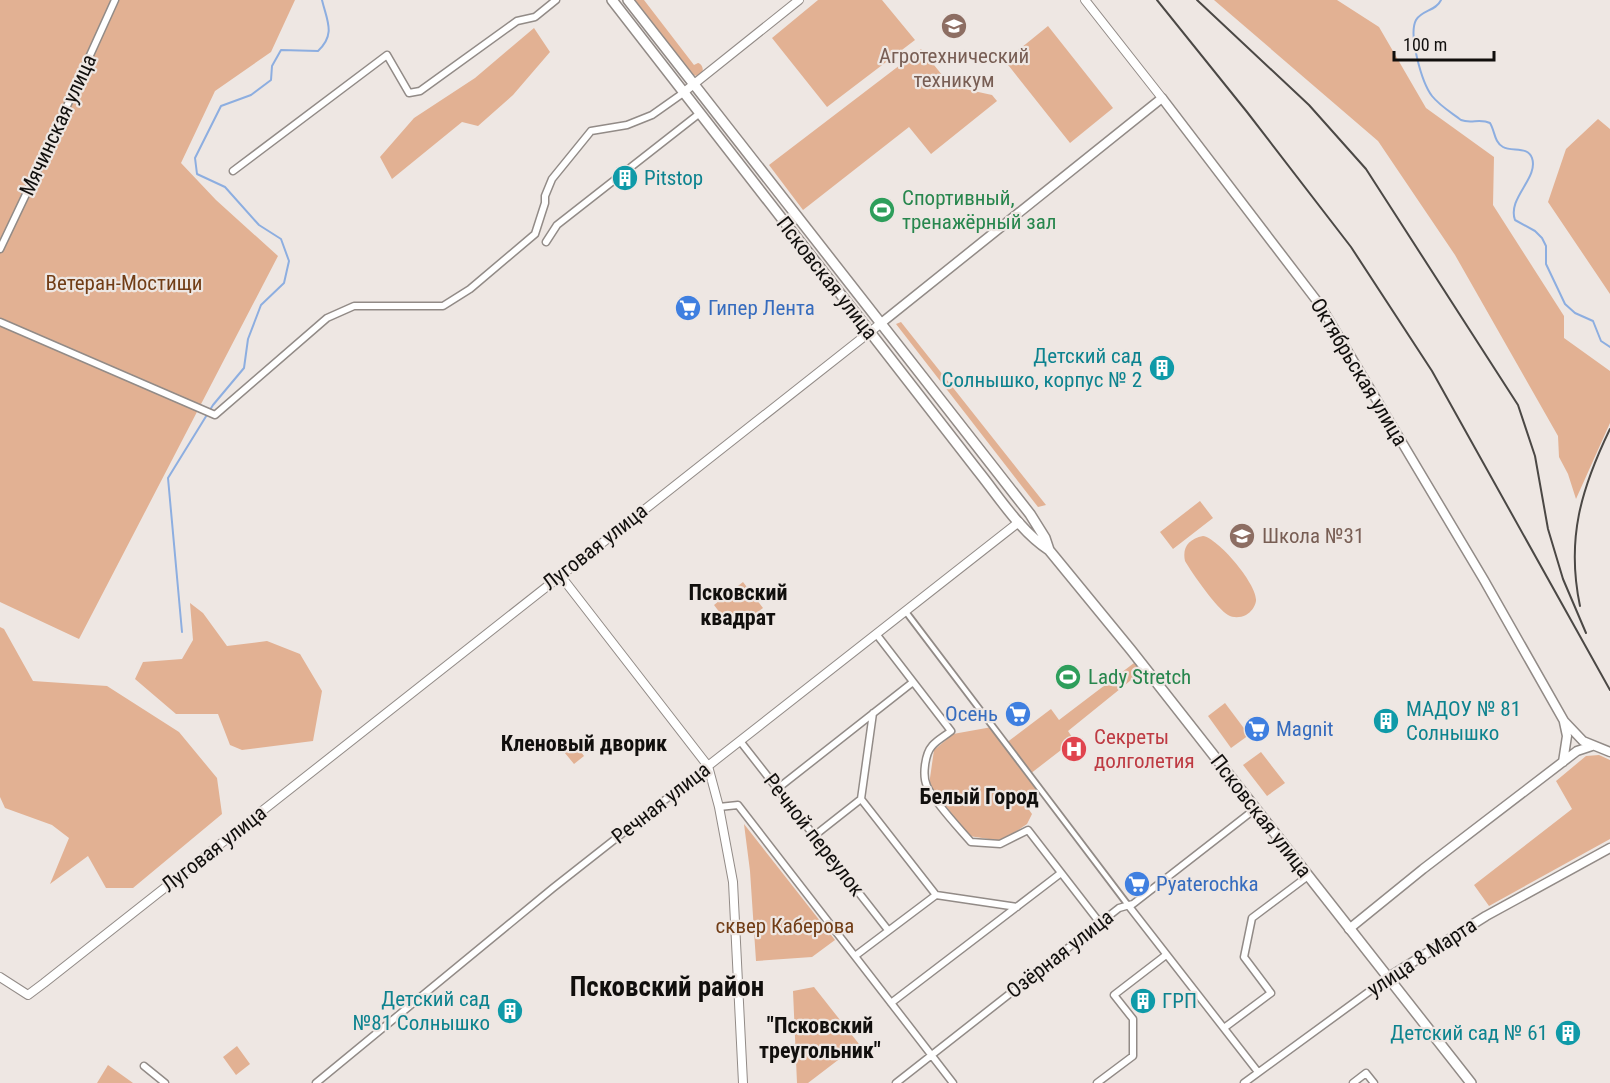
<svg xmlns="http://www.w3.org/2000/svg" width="1610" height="1083" viewBox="0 0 1610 1083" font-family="'Roboto Condensed',sans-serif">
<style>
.green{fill:#e2b193}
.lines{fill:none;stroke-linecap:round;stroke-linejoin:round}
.stream{stroke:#8daee0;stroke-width:2}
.pedestrian-casing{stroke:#928b87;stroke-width:8}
.minor-casing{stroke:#928b87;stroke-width:9}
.tertiary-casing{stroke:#928b87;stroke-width:10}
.secondary-casing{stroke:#928b87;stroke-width:11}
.primary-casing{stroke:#928b87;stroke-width:12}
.pedestrian{stroke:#fff;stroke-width:4.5}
.minor{stroke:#fff;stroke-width:6}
.tertiary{stroke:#fff;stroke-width:8}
.secondary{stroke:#fff;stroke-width:8}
.primary{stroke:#fff;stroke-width:9}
.rail{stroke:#4b4845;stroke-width:2}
.labels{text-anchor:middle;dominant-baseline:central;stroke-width:4.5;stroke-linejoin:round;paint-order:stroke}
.education-label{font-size:21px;fill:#785e54;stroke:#eee7e3}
.street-label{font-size:21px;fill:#110f0d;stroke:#eee7e3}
.culture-label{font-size:21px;fill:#0d838f;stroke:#eee7e3;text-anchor:start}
.leisure-label{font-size:21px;fill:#27864d;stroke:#eee7e3;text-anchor:start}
.park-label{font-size:21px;fill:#713d16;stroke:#eee7e3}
.shop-label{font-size:21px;fill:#366cbe;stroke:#eee7e3;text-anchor:start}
.health-label{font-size:21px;fill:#be3a42;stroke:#eee7e3;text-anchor:start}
.neighbourhood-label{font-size:22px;font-weight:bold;fill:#110f0d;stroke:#eee7e3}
.district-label{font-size:27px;font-weight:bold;fill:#110f0d;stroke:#eee7e3}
</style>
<rect width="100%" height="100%" fill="#eee7e3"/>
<path class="green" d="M0 0H295L271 52 215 91 181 163 216 200 278 256 79 639 0 602Z
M635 0H644L694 65 698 63C702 64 704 69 702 73L697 76 693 75Z
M818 0H882L915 40 827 107 772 38Z
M1214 0H1337L1379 27 1426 108 1494 157 1493 205 1564 316V338L1610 371V423L1576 499 1568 474 1559 457 1558 436 1455 255 1378 141Z
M1048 26 1113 108 1070 143 1005 61Z
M534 28 550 52 513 95 478 126 462 122 392 179 380 157 414 118 475 78Z
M921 49 951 86 992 95 997 101 931 154 909 127 803 210 769 165Z
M1598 119 1610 129V294L1548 202 1566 149Z
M901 322 1046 505 1038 507 896 324Z
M1200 501 1213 518 1173 549 1160 532Z
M1203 536C1218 538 1258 585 1256 601 1255 607 1251 612 1246 615 1240 618 1233 618 1228 615 1217 609 1192 573 1185 561 1182 547 1189 539 1203 536Z
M743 582 763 608 733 630 714 605Z
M190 603 203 613 227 646 267 641 300 654 322 691 313 741 242 750 230 745 218 714H176L135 679 143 662 182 659 193 640Z
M0 627 4 629 33 681 107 686 179 732 217 778 222 814 133 888H106L88 856 50 884 69 838 52 825 5 808 0 797Z
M1134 663 1141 672 1068 731 1074 740 1030 774 1042 790 1025 804 1032 814 1027 824 1002 841 969 836 929 785 934 750 953 734 992 727 1006 743 1051 709 1059 720Z
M1225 703 1249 735 1231 748 1208 716Z
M571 739 584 756 574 764 560 747Z
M1261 752 1285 783 1267 796 1243 765Z
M1599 755 1610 760V839L1489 906 1474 885 1572 809 1556 781 1586 756Z
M744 824 835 940 812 957 756 961 750 871Z
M814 987 859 1044 808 1083H797L793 991Z
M237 1046 250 1064 236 1075 223 1057Z
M108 1065 133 1083H97Z"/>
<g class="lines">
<path class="stream" d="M1441 0C1436 11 1422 10 1416 20 1408 35 1422 83 1432 96 1440 106 1452 113 1461 120 1471 124 1480 118 1490 123 1495 131 1494 142 1503 147 1512 152 1528 146 1532 158 1539 178 1507 198 1515 220L1535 231 1542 238 1546 246V264L1565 304 1575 313 1593 321 1601 341 1610 347
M182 632 168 478 213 405 244 368 248 339 261 305 284 283 289 261 281 239 259 225 225 187 197 174 195 158 221 106 251 95 271 80 272 66 281 50 318 51C336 34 327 21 322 0"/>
<g class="pedestrian-casing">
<path id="pedestrian" d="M906 612 1128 905"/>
</g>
<g class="minor-casing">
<path id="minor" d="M233 171 387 55 409 93 420 91 517 21 535 17 556 0
M546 242 557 225 700 113
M0 249 48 148 115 0
M0 322 215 415 327 318 354 306H443L470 289 535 234 545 203V196L552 179 591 131 627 125 652 115 686 91
M877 635 951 731C945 736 937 740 932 746 925 754 922 776 927 786 934 802 959 828 971 842L1000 844 1028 830 1100 923
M873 713 861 799 936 895 1017 907
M740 741 888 930
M777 789 913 682
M719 807 738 805 953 1083
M814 836 861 799
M1128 905 1258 1072
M855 956 936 895
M891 1003 1061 873
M1224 1028 1271 993 1244 957 1252 918 1308 876
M144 1066 165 1083
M316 1083 553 888 708 766
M896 1083 1119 908 1133 904 1255 809
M1097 1083 1133 1056V1019L1114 995 1166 955
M1244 1083 1389 977
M1353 1083 1366 1073 1374 1083"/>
</g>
<g class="tertiary-casing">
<path id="tertiary" d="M1085 0 1162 98
M684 92 799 0
M560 575 708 766 719 807 733 882 743 1083
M708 766 1019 522
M0 977 28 995 44 983 880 324"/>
</g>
<g class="secondary-casing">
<path id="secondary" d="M880 324 1162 98 1320 305 1484 580 1564 721 1583 741 1610 752
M1563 762 1567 736 1564 722
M1349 929 1423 869 1577 751 1592 746
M1389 977 1486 916 1610 848"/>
</g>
<g class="primary-casing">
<path id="primary" d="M612 0 978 471C999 497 1020 531 1049 550L1131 650 1471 1083
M628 0 1030 514 1045 538 1049 550"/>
</g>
<use href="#pedestrian" class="pedestrian"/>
<use href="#minor" class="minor"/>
<use href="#tertiary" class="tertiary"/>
<use href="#secondary" class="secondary"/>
<use href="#primary" class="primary"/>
<path class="rail" d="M1157 0 1247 112 1351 247 1432 371 1610 690
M1197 0 1309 105 1366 169 1518 405 1535 456 1548 529 1563 579 1586 633
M1580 606C1566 539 1581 489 1610 429"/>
</g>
<defs>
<g id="university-disc" transform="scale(1.35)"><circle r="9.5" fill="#8d6e63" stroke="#eee7e3"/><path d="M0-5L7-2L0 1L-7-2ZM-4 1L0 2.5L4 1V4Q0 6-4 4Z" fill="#fff"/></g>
<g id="building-disc" transform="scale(1.35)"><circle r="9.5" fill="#0f9aa8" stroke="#eee7e3"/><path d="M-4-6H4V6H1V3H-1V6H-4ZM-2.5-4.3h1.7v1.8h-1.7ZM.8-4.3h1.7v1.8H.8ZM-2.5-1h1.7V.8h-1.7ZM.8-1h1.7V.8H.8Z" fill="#fff"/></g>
<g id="stadium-disc" transform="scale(1.35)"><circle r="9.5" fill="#2e9e5b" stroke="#eee7e3"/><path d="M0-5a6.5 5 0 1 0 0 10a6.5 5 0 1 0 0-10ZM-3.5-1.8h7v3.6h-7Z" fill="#fff"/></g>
<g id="supermarket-disc" transform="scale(1.35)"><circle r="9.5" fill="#3f7fe0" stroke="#eee7e3"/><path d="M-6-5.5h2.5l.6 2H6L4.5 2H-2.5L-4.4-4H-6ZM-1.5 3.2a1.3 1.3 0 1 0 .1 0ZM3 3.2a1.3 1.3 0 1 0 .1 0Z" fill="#fff"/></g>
<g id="school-disc" transform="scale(1.35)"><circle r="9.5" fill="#8d6e63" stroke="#eee7e3"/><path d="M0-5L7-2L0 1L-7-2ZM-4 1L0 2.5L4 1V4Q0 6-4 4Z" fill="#fff"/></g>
<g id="hospital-disc" transform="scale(1.35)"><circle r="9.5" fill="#e0444e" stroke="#eee7e3"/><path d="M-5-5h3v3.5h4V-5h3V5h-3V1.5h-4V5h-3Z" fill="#fff"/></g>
</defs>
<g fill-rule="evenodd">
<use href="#university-disc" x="954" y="26"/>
<use href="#building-disc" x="625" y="178"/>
<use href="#stadium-disc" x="882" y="210"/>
<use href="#supermarket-disc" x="688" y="308"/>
<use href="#building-disc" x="1162" y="368"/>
<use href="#school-disc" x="1242" y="536"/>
<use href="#stadium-disc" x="1068" y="677"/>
<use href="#supermarket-disc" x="1018" y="714"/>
<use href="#building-disc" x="1386" y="721"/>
<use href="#supermarket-disc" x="1257" y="729"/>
<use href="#hospital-disc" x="1074" y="749"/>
<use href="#supermarket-disc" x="1137" y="884"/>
<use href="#building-disc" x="1143" y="1001"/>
<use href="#building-disc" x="510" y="1011"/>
<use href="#building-disc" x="1568" y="1033"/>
</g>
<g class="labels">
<g class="education-label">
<text x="954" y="56">Агротехнический<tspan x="954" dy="24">техникум</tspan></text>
<text x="1262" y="536" text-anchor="start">Школа №31</text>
</g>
<g class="street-label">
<text transform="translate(58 125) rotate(-65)">Мячинская улица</text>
<text transform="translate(827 278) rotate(52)">Псковская улица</text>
<text transform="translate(1359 372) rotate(59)">Октябрьская улица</text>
<text transform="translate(595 547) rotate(-38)">Луговая улица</text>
<text transform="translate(661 803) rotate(-38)">Речная улица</text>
<text transform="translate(1261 816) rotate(52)">Псковская улица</text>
<text transform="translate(814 835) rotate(52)">Речной переулок</text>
<text transform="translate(214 849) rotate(-38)">Луговая улица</text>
<text transform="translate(1060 954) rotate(-38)">Озёрная улица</text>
<text transform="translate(1422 957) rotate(-33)">улица 8 Марта</text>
</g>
<g class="culture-label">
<text x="644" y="178">Pitstop</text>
<text x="1142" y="356" text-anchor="end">Детский сад<tspan x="1142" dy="24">Солнышко, корпус № 2</tspan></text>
<text x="1406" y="709">МАДОУ № 81<tspan x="1406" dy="24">Солнышко</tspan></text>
<text x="490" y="999" text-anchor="end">Детский сад<tspan x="490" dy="24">№81 Солнышко</tspan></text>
<text x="1162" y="1001">ГРП</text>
<text x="1548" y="1033" text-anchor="end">Детский сад № 61</text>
</g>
<g class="leisure-label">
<text x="902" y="198">Спортивный,<tspan x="902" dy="24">тренажёрный зал</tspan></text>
<text x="1088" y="677">Lady Stretch</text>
</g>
<g class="park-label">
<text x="124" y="283">Ветеран-Мостищи</text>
<text x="785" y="926">сквер Каберова</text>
</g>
<g class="shop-label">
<text x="708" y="308">Гипер Лента</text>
<text x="998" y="714" text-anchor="end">Осень</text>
<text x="1276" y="729">Magnit</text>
<text x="1156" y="884">Pyaterochka</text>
</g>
<g class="health-label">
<text x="1094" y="737">Секреты<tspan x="1094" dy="24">долголетия</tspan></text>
</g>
<g class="neighbourhood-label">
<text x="738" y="592">Псковский<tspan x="738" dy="25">квадрат</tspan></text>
<text x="584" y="743">Кленовый дворик</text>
<text x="979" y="796">Белый Город</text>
<text x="820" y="1025">"Псковский<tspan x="820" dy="25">треугольник"</tspan></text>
</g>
<g class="district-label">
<text x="667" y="987">Псковский район</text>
</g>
</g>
<path d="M1394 51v9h100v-9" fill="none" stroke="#110f0d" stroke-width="3"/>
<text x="1403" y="51" font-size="18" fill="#110f0d" stroke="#eee7e3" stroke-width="4.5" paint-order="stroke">100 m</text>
</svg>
